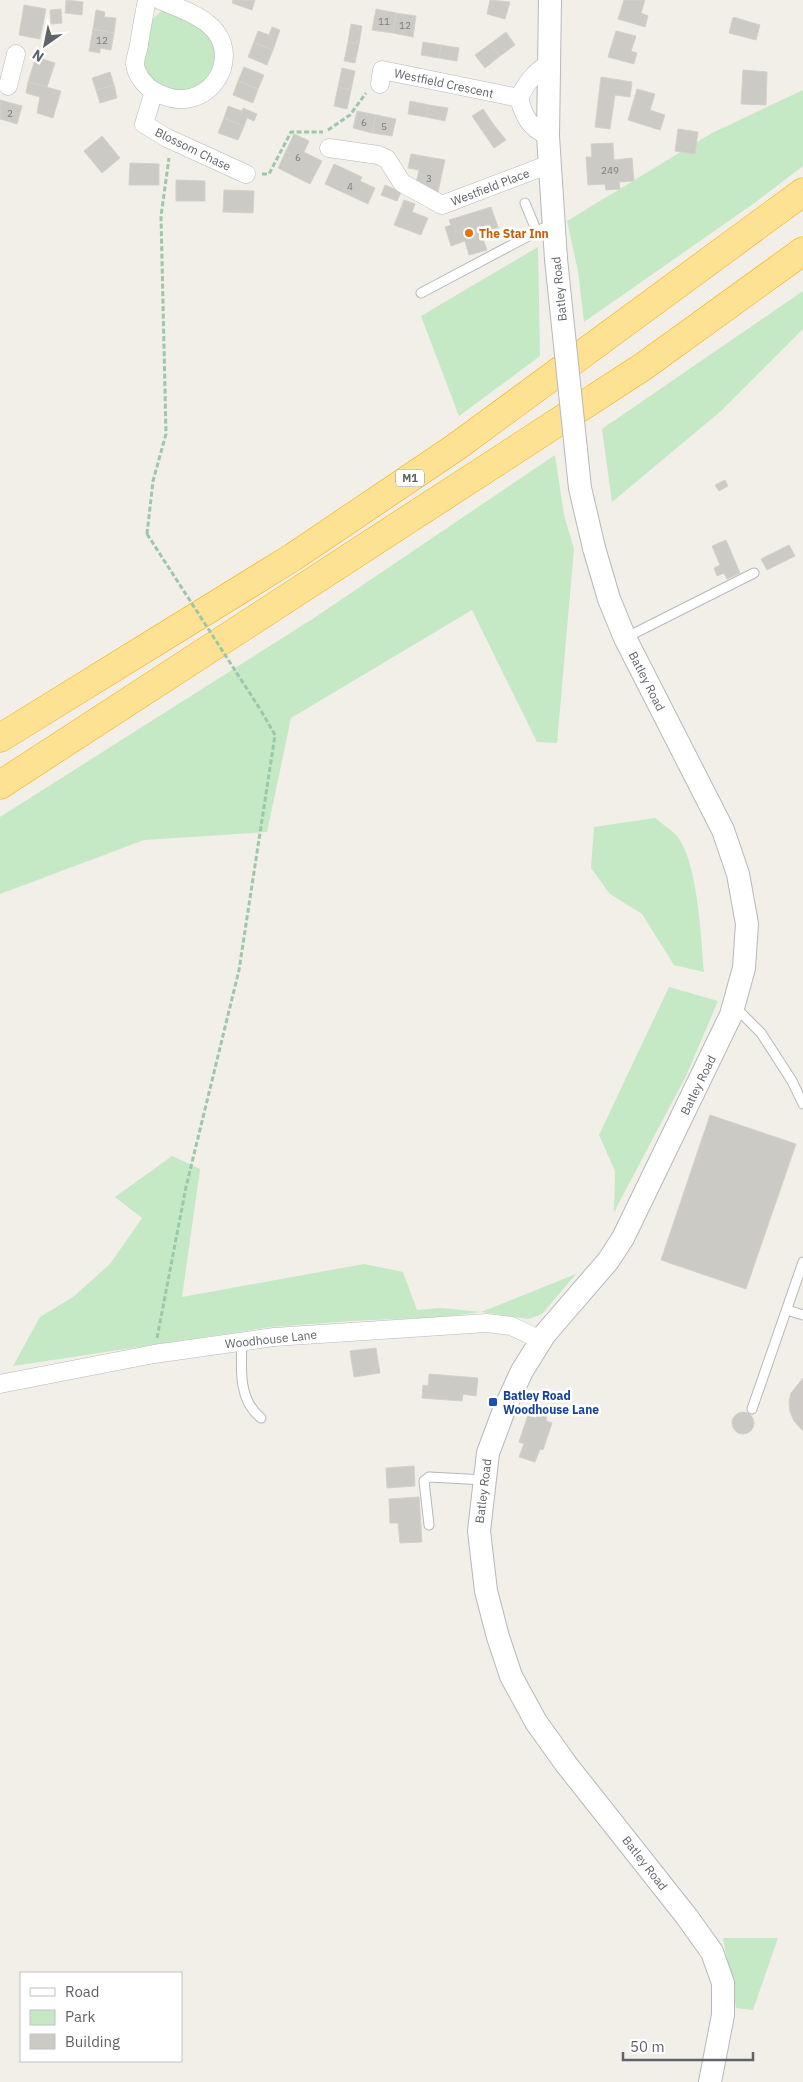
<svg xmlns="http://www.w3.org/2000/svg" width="803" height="2082" viewBox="0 0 803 2082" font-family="'IBM Plex Sans',sans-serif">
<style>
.green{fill:#c5e8c5}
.building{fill:#cccac5;stroke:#d6d1c6}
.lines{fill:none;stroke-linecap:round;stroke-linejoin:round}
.service-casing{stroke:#b5b8bc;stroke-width:11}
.minor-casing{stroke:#b5b8bc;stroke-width:19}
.tertiary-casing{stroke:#b5b8bc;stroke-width:24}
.motorway-casing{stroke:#f9ab00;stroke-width:29}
.path{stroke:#9cc7a9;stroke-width:3;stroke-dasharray:5 2.5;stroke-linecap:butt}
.service{stroke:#fff;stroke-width:9}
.minor{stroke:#fff;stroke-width:18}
.tertiary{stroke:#fff;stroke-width:22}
.motorway{stroke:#fde293;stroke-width:28}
.tertiary-bridge-casing{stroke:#b5b8bc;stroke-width:24;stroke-linecap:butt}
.path-bridge{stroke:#9cc7a9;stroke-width:3;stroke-dasharray:5 2.5;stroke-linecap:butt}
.tertiary-bridge{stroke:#fff;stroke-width:22}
.food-dot{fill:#e8710a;stroke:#fff;stroke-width:2}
.transit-dot{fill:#1a4fb4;stroke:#fff;stroke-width:2}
.labels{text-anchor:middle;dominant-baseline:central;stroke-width:5;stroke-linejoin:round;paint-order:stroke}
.number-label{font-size:10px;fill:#7a7d7f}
.shield{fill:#fff;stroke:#8f9295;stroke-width:1}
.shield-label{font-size:11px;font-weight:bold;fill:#5f6368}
.street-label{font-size:12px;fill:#5f6368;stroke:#fff}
.food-label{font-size:12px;font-weight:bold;fill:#c56008;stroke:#fff;text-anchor:start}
.transit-label{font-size:12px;font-weight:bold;fill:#164399;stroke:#fff;text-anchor:start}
</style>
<rect width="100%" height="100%" fill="#f1efe8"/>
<path class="green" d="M164 9 182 17 210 34 217 57 215 72 199 89 176 94 149 80 143 68 149 22Z
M803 90V166L753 204 584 322 578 271 567 221 712 133Z
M538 247 540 356 459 416 421 316Z
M803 291V329L721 411 612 502 602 429Z
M555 455 564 515 574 549 557 743 537 742 472 610 291 718 267 832 144 840 0 894V817L314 618Z
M655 818C661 823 670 829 676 835 698 860 701 938 704 972L674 965 642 914 610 894 591 868 594 827Z
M669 987 718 1001 686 1076 614 1212 615 1171 599 1135Z
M172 1156 200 1169 182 1297 364 1264 403 1272 417 1310 442 1308 481 1312 576 1274 542 1314 528 1319 481 1312 442 1317 350 1321 271 1327 13 1366 40 1317 73 1297 110 1264 142 1218 115 1197Z
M723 1938H778L753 2010 736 2008Z"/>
<path class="building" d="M66 0 83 2 82 15 65 13Z
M233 0H255L252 10 232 3Z
M490 0 510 2 505 19 487 14Z
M624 0H645L641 13 648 16 645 27 618 19Z
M24 5 46 9 40 39 19 35Z
M61 9 62 23 51 24 50 10Z
M376 9 396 13 393 33 372 30Z
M96 10 105 12 104 17 116 18 114 33 93 29Z
M396 13 416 16 413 37 393 33Z
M733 17 760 25 756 40 729 33Z
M351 24 362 26 359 44 348 42Z
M272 27 280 30 273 50 254 42 258 31 269 35Z
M93 29 114 33 111 50 100 48V53L89 51Z
M616 31 636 36 631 51 637 53 634 64 608 57Z
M506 32 515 45 500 56 490 44Z
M254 42 273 50 267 65 248 57Z
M348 42 359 44 355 63 344 61Z
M423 42 441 45 439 58 421 55Z
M490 44 500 56 485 68 475 55Z
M441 45 459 48 457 61 439 58Z
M36 57 55 63 47 87 28 82Z
M244 67 264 75 258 89 238 81Z
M342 68 355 71 351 90 338 87Z
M743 70 767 72 766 105 741 104Z
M110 72 114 85 96 90 92 78Z
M601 77 632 82 630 97 615 95 610 129 595 127Z
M238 81 258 89 253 103 233 95Z
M28 82 61 91 53 118 37 113 40 97 26 93Z
M114 85 117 98 100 103 96 90Z
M338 87 351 90 347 109 334 106Z
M637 89 655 94 650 110 665 115 660 130 628 120Z
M0 100 22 106 17 124 0 119Z
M410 101 429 105 426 117 408 114Z
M429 105 448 108 445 121 426 117Z
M228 106 242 111 243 108 257 114 254 121 247 118 244 126 224 118Z
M483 109 494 125 483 132 472 116Z
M357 111 376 115 372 133 353 128Z
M376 115 396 119 392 136 372 133Z
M224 118 244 126 238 140 218 133Z
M494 125 506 140 494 148 483 132Z
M678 129 698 132 695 154 675 151Z
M294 134 309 141 304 152 322 161 310 184 278 168Z
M102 136 120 158 102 173 84 151Z
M613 143 614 160 632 158 634 181 619 182 620 189 606 190 605 184 588 185 586 157H592L591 144Z
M411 154 445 160 438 192 415 187 419 170 408 168Z
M130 163 159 164V185H129Z
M334 164 362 177 360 181 375 188 368 204 325 184Z
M176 180 205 181V201H176Z
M385 185 401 192 397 201 381 195Z
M224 190 254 191 253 213 223 212Z
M404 200 415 204 412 212 428 218 421 235 394 225Z
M491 207 499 230 482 236 487 250 469 255 465 241 451 246 445 227 451 225 449 220Z
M725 480 728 486 719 491 715 485Z
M726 540 740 573 727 579 724 573 717 576 714 568 720 565 712 546Z
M789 545 795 556 767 570 761 559Z
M710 1115 796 1144 746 1289 661 1260Z
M376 1348 380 1373 354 1377 350 1351Z
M429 1374 478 1378 476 1396 463 1394 462 1401 422 1398 423 1385 428 1386Z
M803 1378V1431L794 1421 790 1412 789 1402 791 1393Z
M543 1410 547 1414 546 1421 552 1423 543 1450 540 1449 535 1462 519 1457 524 1444 519 1442 528 1415 536 1418 538 1412Z
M732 1423a11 11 0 1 1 22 0a11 11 0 1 1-22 0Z
M414 1466 415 1486 387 1488 386 1468Z
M419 1497 422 1542 400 1543 398 1523H390L389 1499Z"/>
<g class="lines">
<g class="service-casing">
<path id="service" d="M525 203 537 232
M421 293 551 224
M625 638 754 573
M736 1008 761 1033 792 1081 803 1104
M787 1310 803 1315
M242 1342C241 1368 238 1400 261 1418
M752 1409 803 1262
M429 1525 424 1481 429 1477 485 1480"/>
</g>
<g class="minor-casing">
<path id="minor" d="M147 0C144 15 141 30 139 45 138 51 135 58 135 64 136 75 145 86 154 91 206 122 248 56 208 24 195 13 176 7 160 0
M380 84 382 70 519 98
M8 86 16 54
M154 91 144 124 167 138 246 174
M548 136C530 128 524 117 519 98 527 82 534 73 548 64
M329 148 378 155 387 159 402 183 442 205 550 164
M0 1384 154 1354 274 1337 487 1323 511 1326 541 1340"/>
</g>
<g class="tertiary-casing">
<path id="tertiary" d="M550 0 548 136 556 259
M594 548 609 599 625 638 723 830 738 874 747 924 744 968 731 1015 623 1238 608 1261 545 1334 522 1371 504 1410 488 1453 479 1531 486 1591 498 1637 511 1676 536 1722 566 1764 687 1917 712 1952 723 1983V2015L710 2082"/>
</g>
<g class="motorway-casing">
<path id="motorway" d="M0 738 293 557 456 447 803 192
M0 785 644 366 803 251"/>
</g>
<path class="path" d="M328 130 350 115 366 93
M262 174H269L291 132H323
M147 534 153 481 166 434 161 216 169 158
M157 1338 186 1187 239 970 275 735 260 709"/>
<use href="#service" class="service"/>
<use href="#minor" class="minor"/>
<use href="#tertiary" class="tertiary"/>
<use href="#motorway" class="motorway"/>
<g class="tertiary-bridge-casing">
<path id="tertiary-bridge" d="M556 259 580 488 594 548"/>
</g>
<path class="path-bridge" d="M147 534 260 709"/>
<use href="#tertiary-bridge" class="tertiary-bridge"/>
</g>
<circle class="food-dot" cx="469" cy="233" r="5"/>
<rect class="transit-dot" x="488" y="1397" width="10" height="10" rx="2.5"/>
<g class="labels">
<g class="number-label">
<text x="384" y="21">11</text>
<text x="405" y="25">12</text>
<text x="102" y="40">12</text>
<text x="10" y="113">2</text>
<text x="364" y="122">6</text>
<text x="384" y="126">5</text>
<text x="298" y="157">6</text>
<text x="610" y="170">249</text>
<text x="429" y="178">3</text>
<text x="350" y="186">4</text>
</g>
<rect class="shield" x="396" y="469.5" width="28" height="17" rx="4"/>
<g class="shield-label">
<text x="410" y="478">M1</text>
</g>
<g class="street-label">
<text transform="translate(444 83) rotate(12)">Westfield Crescent</text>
<text transform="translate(193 149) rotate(26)">Blossom Chase</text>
<text transform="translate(490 187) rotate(-21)">Westfield Place</text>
<text transform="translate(559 289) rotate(-96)">Batley Road</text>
<text transform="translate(647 681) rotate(63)">Batley Road</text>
<text transform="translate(698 1085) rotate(-64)">Batley Road</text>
<text transform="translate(271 1339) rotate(-6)">Woodhouse Lane</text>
<text transform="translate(483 1491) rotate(-83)">Batley Road</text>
<text transform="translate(645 1863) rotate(52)">Batley Road</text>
</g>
<g class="food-label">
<text x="479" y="233">The Star Inn</text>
</g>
<g class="transit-label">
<text x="503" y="1395">Batley Road<tspan x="503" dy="14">Woodhouse Lane</tspan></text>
</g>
</g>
<rect x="20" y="1972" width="162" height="90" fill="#ffffff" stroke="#bfc1c3"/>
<rect x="30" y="1988" width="25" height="8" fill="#ffffff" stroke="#bfc1c3"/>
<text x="65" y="1997" font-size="15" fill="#5f6368">Road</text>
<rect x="30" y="2010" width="25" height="15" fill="#c5e8c5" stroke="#bfc1c3"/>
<text x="65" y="2022" font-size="15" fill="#5f6368">Park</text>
<rect x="30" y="2034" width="25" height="15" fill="#cccac5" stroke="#bfc1c3"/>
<text x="65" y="2047" font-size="15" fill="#5f6368">Building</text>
<g transform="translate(45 45) rotate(213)" stroke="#ffffff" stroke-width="4" paint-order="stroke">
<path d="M0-4L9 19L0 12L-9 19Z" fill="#5f6368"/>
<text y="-8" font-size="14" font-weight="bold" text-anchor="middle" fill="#5f6368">N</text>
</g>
<path d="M623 2052v8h130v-8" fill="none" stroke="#5f6368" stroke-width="2.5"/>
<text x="630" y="2052" font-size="15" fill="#5f6368" stroke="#ffffff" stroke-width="4" paint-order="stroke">50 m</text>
</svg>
